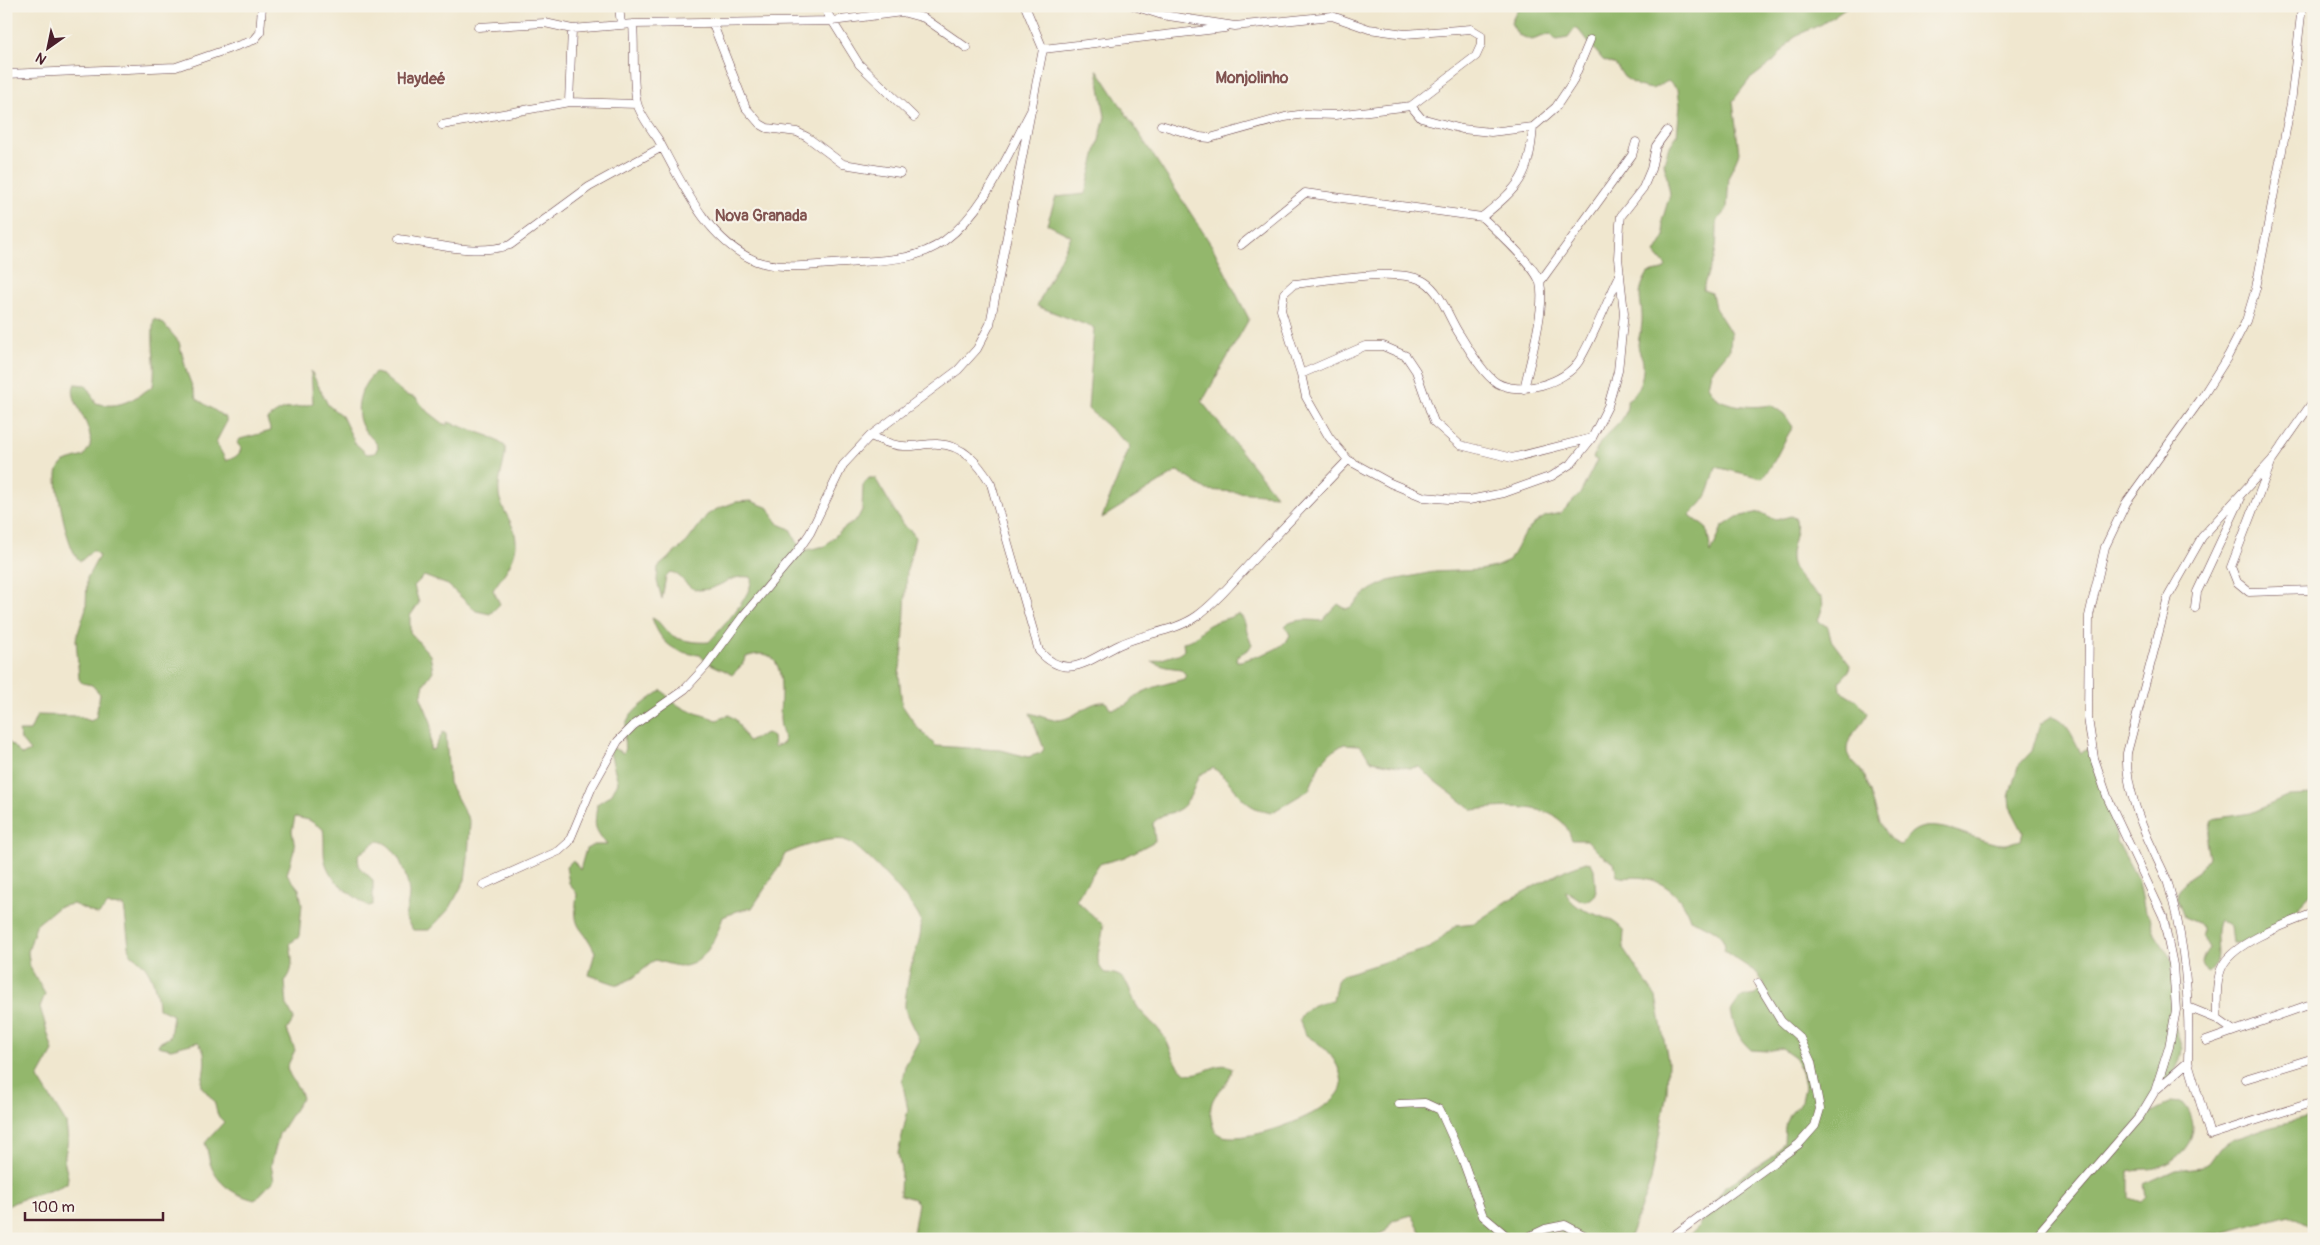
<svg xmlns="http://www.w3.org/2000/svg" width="2320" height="1245" viewBox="0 0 2320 1245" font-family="Pangolin,sans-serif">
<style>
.forest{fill:#93b76c;stroke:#6e6b4c}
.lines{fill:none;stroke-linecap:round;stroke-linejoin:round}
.street-casing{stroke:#633d44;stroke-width:9}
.street{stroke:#fff;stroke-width:8}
.labels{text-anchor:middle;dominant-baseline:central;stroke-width:4.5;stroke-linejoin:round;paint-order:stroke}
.neighbourhood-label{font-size:16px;font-weight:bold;fill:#815350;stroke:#f7f3e8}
</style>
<rect width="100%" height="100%" fill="#f7f3e8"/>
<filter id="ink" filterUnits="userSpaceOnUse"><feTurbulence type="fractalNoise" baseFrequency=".02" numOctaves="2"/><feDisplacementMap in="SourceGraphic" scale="10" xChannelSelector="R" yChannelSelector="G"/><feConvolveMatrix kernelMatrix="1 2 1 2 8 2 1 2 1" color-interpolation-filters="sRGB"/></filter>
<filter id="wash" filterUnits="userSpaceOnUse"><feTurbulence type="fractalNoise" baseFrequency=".0096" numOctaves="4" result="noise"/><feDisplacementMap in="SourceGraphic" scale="20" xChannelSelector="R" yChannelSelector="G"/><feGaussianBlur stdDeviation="1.12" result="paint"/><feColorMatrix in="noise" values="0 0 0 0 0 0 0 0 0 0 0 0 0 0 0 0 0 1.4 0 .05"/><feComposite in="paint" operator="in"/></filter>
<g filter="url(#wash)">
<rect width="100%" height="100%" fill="#f0e7cf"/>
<path class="forest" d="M1519 6H1848L1822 24 1795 36 1774 61 1749 80 1733 101 1739 153 1729 176 1727 209 1717 221C1717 234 1717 247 1714 259 1710 270 1705 278 1703 290L1712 293 1715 308 1731 333 1730 349 1711 372 1708 386C1711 390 1714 396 1718 399 1732 407 1756 408 1771 405L1784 414 1793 427C1781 444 1776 463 1762 478L1716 467C1708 493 1711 495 1690 515L1707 529 1711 553 1722 527 1737 517 1760 512 1776 520 1791 516 1796 519C1799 533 1790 545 1791 558 1792 575 1810 589 1822 598L1823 606 1818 621 1828 627 1831 640 1850 665 1849 671 1839 682 1840 690 1856 700 1868 713C1863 727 1848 733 1847 749 1846 760 1861 767 1865 777 1872 793 1880 843 1901 845 1904 841 1908 836 1911 833 1934 814 1977 843 2002 844 2008 845 2015 841 2021 840L2023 832 2010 807 2009 797 2018 766 2032 751 2040 724 2052 716C2068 721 2073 738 2081 753L2088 749 2109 805 2115 812 2114 826 2117 841 2139 882 2145 912 2150 917 2155 934 2174 963 2173 1021 2182 1049 2180 1060 2175 1071 2149 1103 2144 1113 2146 1115 2172 1102 2183 1103C2206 1129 2186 1158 2156 1168 2147 1170 2138 1168 2129 1171V1198L2141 1202 2146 1197 2144 1184 2175 1170 2202 1167 2209 1163 2220 1148 2234 1139 2269 1127 2314 1116V1228L2289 1215 2226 1232 2205 1234 2201 1239H1687L1697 1228 1725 1187 1775 1155 1784 1142 1785 1126 1791 1113 1802 1101 1805 1087 1802 1072 1795 1057 1782 1048 1767 1051 1751 1050C1739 1039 1734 1028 1731 1011L1740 998 1755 995 1765 985 1757 973 1724 951C1729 932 1703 925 1690 919 1684 899 1666 882 1645 878 1636 876 1626 879 1617 876L1614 863 1599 853 1587 840H1572C1570 835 1568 828 1563 823 1543 802 1500 807 1473 810L1433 780 1420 767 1409 768 1372 761 1359 745 1344 744 1331 752 1320 764 1309 790 1271 813C1236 806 1240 786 1213 768L1199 775C1194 786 1190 804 1178 810 1166 816 1165 811 1153 823L1155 841 1125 857 1099 864 1076 900 1103 925C1104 941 1090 961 1105 973 1132 973 1127 993 1139 1009 1146 1018 1156 1025 1163 1035 1170 1045 1172 1059 1181 1069 1195 1084 1218 1057 1232 1068 1230 1090 1207 1090 1211 1118 1212 1122 1213 1128 1216 1132 1232 1151 1342 1112 1342 1084 1341 1067 1331 1053 1318 1043 1314 1040 1308 1037 1305 1034 1303 1030 1301 1024 1299 1020 1305 1005 1319 1003 1333 1000L1337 981 1342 975 1430 948 1456 925 1475 923 1512 898 1567 869 1586 862 1591 863 1594 869 1596 894C1583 909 1579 896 1565 891 1578 919 1606 909 1624 931L1623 948 1656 997 1668 1061 1667 1092 1651 1180 1629 1239H1566L1564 1234 1557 1232 1532 1239H1425L1412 1215 1393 1220 1385 1232 1370 1239H912L918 1203 914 1199 900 1195 901 1169 898 1153 908 1110 902 1080 905 1066 919 1040C915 1030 907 1018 905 1008 904 1002 910 969 912 963 916 949 922 936 921 922 920 909 861 846 847 841 832 835 799 848 785 854L779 867 752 908 737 911 723 917C717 935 705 966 682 966 673 966 663 962 655 960L633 978 618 985 589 975 595 952C581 922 572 933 577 894L569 883 566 867 573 860 580 870 586 849 594 845H607C592 825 595 828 597 804L611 795 618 782 609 749 613 748 623 753 625 751C621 713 635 711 662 690 679 712 694 711 717 720L729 715 736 720 748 742 766 733 773 737 774 747 784 743C784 734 780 727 780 719 780 694 790 641 746 657L742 665 732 675C721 667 708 666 700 655 674 653 661 644 652 618 662 622 662 629 670 634 679 641 698 643 709 642 720 630 755 593 751 577 728 574 721 590 699 590 686 590 682 573 670 572L666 576 662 599 657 581 658 567 687 542 707 515 717 509 736 502 751 501 769 508 777 523 790 529 802 551 825 546 838 533 858 518 862 510 863 485 869 478H875L903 525 912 532 915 538 907 570 903 650 899 674 902 705 917 727 936 746 1001 750 1028 757 1041 753 1044 749 1030 713C1038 715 1049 720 1057 720 1075 720 1088 700 1106 702L1110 709C1132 707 1126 701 1141 693 1155 686 1169 683 1184 679L1186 675 1181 669 1166 667 1152 662 1181 653 1184 650 1183 642C1200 639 1196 633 1209 625 1217 620 1229 619 1238 614 1247 618 1245 633 1252 644L1249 649 1237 656 1236 661H1241C1256 656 1283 651 1290 635L1285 626C1294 618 1310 620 1322 621L1338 604 1346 609 1351 607 1367 592 1388 581 1433 572 1480 570 1495 567 1509 561 1524 534 1534 524 1546 516 1561 513 1580 494 1597 460 1593 458C1595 454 1597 448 1600 443 1611 428 1629 421 1627 400 1639 394 1644 377 1643 363 1643 357 1638 351 1638 345 1638 337 1642 329 1642 322 1643 300 1634 296 1648 273L1663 270 1666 266 1655 253 1665 236 1662 221 1670 194 1664 163 1668 149 1677 135 1680 105 1678 90 1668 81 1652 89 1638 86 1624 77 1616 65 1603 60 1576 27 1568 38 1556 40 1550 34 1532 40 1518 35 1511 23Z
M1097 69 1212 246 1249 319 1202 402 1276 495 1207 490 1178 471 1102 518 1130 446 1088 409 1094 328 1037 306 1071 236 1047 224 1056 197 1085 194 1105 117Z
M154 319 163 323 179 342 187 373 197 399 226 418V423L216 442 226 461C233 458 240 456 241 448L237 443 240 439 271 431 267 420C288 402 293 411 313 403L311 371 328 405 342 416 355 443 367 454 375 453 378 447C375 439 367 435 363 428 353 411 360 385 375 373L382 375 406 395 416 398 426 410 444 424 448 425V422L489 436 505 446C507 460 497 478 499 495 501 508 510 518 514 531 522 553 505 572 493 590L500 604 490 614 476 611 448 585 424 576 414 586 419 603 410 616V632L430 655 433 671 424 684 421 698 431 722 430 750 434 749 443 732 446 734 449 783 470 822 468 858 465 880 450 908 429 930H413L405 918C406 910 409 902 409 894 408 877 397 842 377 841L358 855 359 867 373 880V905L368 906C350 893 331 883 325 861 323 853 325 840 323 829L309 820 295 817 292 831 295 847 287 874 299 889 302 904 299 937 290 943C292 957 295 970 285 981L287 1006 294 1019 287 1030 295 1050 287 1067C290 1080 298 1083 302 1098L279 1134 271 1165 274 1180 255 1200C234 1195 217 1184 210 1163 208 1156 208 1150 205 1143L224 1122 218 1116 214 1101 201 1086C204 1071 209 1054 198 1042L171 1049 158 1046 159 1043 170 1037 173 1015 158 1008C157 988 150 963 130 954L124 906 108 905 98 915 73 904 58 907 36 925 28 952 30 967 45 994 40 1007 53 1051 38 1078 66 1123 68 1140 64 1160 68 1177 67 1183C48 1194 25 1195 6 1207V739L22 755 30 751 21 740 19 731H30L37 715 77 716 91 721 96 717 100 694 92 685 82 683 79 679 76 639 86 608 87 578 99 556 93 550 81 561C69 558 56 490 57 476 57 470 60 466 64 462L84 456C85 453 89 449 90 446 95 425 66 399 75 384L86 385 96 403C119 410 134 399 153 386 157 364 150 341 154 319Z
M2314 795V890C2293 912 2267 946 2232 943L2230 927 2219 920C2210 938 2225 957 2209 972 2197 966 2203 956 2209 948L2202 936V928L2198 923 2184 917 2177 899 2178 892 2188 878 2200 870 2209 857 2206 841 2212 819 2251 813 2289 796Z"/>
</g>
<g filter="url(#ink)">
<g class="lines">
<g class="street-casing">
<path id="street" d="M619 6 621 25
M823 6 859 64 914 117
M1025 6 1043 49
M1134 6 1162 15 1235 26 1332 16 1369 29 1405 34 1471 29 1481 35V45L1476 56 1411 106 1335 115 1305 114 1285 117 1210 138 1200 137 1161 125
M712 22 746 108 760 124 767 128 797 132 807 137 843 164 900 173
M633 24C635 47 632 81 637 103 640 115 651 129 658 139 682 183 706 240 756 261 782 271 819 264 846 263 881 260 915 262 944 241 986 210 1008 153 1032 109
M478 27 545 23 572 29 633 24 832 21 902 12 924 18 967 48
M1043 49 1225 28
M6 74 176 67 254 40 260 33 262 6
M569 102 572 29
M1411 106 1421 118 1462 129 1491 132 1533 127 1556 107 1572 83 1590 40
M442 125 569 102 637 104
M1482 217C1495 230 1536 266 1540 283 1546 307 1530 362 1524 389
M399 239C435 244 476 256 510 245L589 187 662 147
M1241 245 1305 193 1482 217C1520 186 1529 177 1533 127
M1620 275C1606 303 1595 334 1579 361 1565 383 1520 396 1497 383 1483 374 1469 349 1460 335 1449 319 1442 293 1425 282 1400 266 1325 281 1294 284L1284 293 1281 310 1301 374 1306 397 1329 437 1348 460 1390 483 1424 497 1448 499 1469 500 1504 493 1552 476 1572 463 1592 438 1608 406 1618 371 1624 313 1618 258 1620 224 1621 216 1643 188 1651 169 1656 146 1667 131
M1540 282 1632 155 1636 142
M1301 374 1365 346H1383L1406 356 1416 371 1434 422 1460 445 1512 458 1592 438
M2314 400 2272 460 2231 567 2237 582 2249 592 2314 590
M870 436 958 370 977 349 990 324 1043 49
M2195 608 2197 592 2240 500
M483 885 559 851 569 842 592 787 618 741 634 725 685 689 706 666 743 616 797 552 810 533 843 465 870 436C881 440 892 446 903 446 915 447 927 443 938 444 964 445 979 464 991 484L1039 651C1067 682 1088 660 1119 645 1144 633 1174 632 1197 616 1218 601 1236 578 1254 559 1285 526 1316 493 1348 460
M2190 1008 2217 1019 2234 1031
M2217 1019C2217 1002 2215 980 2223 965 2236 941 2289 923 2314 913
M2206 1041 2314 1003
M2188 1062 2210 1135 2314 1102
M2245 1079 2314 1058
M2157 1089 2188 1062C2190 1002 2186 945 2169 887 2166 875 2159 864 2154 852 2140 823 2125 786 2127 753L2168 597 2202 537 2272 460
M1399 1104 1425 1103 1440 1110 1463 1161 1483 1216 1509 1238H1526L1545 1229 1565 1225 1591 1239
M1669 1239 1799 1144 1815 1126 1820 1109 1811 1062 1800 1038 1781 1021 1758 983
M2034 1239 2140 1116 2155 1091 2169 1047 2176 1010 2173 965 2163 916 2108 799 2094 758 2088 718 2089 616 2105 547 2126 503 2201 399 2228 356 2246 321 2256 288 2291 103 2302 6"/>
</g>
<use href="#street" class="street"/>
</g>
</g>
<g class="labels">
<g class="neighbourhood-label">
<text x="1252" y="78">Monjolinho</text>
<text x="421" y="79">Haydeé</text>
<text x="761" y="216">Nova Granada</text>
</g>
</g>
<rect width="2320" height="1245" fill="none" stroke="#f7f3e8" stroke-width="25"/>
<g transform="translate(48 48) rotate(213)" stroke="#f7f3e8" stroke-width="4" paint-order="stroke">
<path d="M0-4L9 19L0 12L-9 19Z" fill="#4a1f2b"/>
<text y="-8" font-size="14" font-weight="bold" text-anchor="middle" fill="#4a1f2b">N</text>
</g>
<path d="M25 1212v8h138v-8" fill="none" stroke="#4a1f2b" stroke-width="2.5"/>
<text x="32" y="1212" font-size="15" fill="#4a1f2b" stroke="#f7f3e8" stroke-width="4" paint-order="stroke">100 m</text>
</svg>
